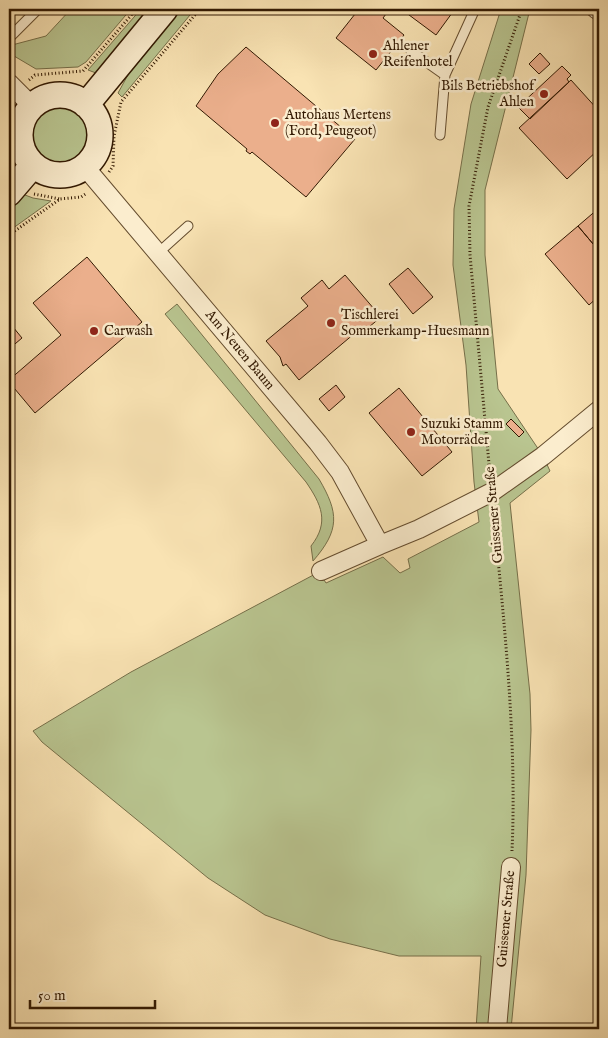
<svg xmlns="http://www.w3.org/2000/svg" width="608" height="1038" viewBox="0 0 608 1038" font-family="'IM FELL English',serif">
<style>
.green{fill:#b9c590;stroke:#766f49}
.building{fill:#ebaf8c;stroke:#321902}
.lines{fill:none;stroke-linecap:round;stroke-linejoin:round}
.service-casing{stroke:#644c2e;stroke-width:11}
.minor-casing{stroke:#644c2e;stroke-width:20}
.secondary-casing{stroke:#321902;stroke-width:28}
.path{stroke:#321902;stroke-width:3;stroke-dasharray:1 2.5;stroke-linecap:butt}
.service{stroke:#fbedce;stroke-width:9}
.minor{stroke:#fbedce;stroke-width:18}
.secondary{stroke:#fbedce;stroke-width:25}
.poi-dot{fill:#8f2418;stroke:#fbedce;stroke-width:2}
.labels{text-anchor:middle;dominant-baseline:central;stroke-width:5;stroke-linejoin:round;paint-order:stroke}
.poi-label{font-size:14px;fill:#321902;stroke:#fbedce;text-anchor:start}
.street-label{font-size:14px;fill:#321902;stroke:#fbedce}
</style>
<rect width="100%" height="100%" fill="#f9e3b3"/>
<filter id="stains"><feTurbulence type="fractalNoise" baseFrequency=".004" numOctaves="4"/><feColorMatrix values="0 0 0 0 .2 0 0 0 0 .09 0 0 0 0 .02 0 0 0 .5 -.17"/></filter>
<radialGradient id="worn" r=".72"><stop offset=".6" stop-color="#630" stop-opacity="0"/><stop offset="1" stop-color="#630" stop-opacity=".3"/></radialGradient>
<path class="green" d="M71 9H131L86 62 78 67 36 69 9 53V48L12 45 46 36Z
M141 9H151L96 73 88 70Z
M179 9H195L122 97 118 93 134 64Z
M501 9H530L485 190V255L498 389 543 456 550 471 510 503 530 694 531 730 526 875 511 1029H476L481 956H399L330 939 265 915 208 878 42 742 33 731 131 672 319 572 326 583 383 557 400 573 410 568 408 559 479 522 474 482 466 365 453 265 454 209 471 104Z
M29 134a31 31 0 1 1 62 0a31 31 0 1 1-62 0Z
M25 195 33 198 51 201 9 231V211Z
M177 304 319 479C339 513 340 530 313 561L311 546C330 522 321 504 306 482L165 314Z"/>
<path class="building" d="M359 9H379L386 14 383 18 404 35 376 70 336 38Z
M401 9H455L436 35Z
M246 47 355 139 306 197 252 152 250 154 246 151 247 149 196 106 218 74Z
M540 53 550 64 539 74 529 64Z
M562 66 571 75 567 79 569 82 530 119 518 107Z
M571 80 599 111V149L567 179 519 128Z
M599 208V251L578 226Z
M578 226 599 251V296L589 305 545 254Z
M87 257 142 322 35 413 9 382V380L61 335 33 303Z
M408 268 433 297 413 314 389 284Z
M345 275 381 317 363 332 361 328 299 380 286 364 283 366 280 357 266 341 308 306 301 298 322 280 329 289Z
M13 327 22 338 9 349V331Z
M336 385 345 397 329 411 319 399Z
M399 388 452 452 422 476 369 413Z
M511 419 524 432 519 437 506 424Z
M598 994 599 1029H596Z"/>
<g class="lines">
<g class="service-casing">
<path id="service" d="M11 36 38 9
M411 51 445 75 475 9
M440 135 445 75
M158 253 188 226"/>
</g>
<g class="minor-casing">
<path id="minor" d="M596 9 599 11
M9 83 32 106
M85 167 318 443 340 472 380 545 419 529 492 492 543 456 599 410
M321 571 380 545
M497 1029 511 867"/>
</g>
<g class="secondary-casing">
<path id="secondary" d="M20 135a40 40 0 1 1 80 0a40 40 0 1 1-80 0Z
M86 105 165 9
M9 193 33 165"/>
</g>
<path class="path" d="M29 80 35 75 83 71 134 12
M109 172 113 166 114 136 121 102 200 9
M34 194 60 199
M9 235 60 199 81 197 87 193
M490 475 470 255 469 206 488 107 522 9
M493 508C504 622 517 737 512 851"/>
<use href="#service" class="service"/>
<use href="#minor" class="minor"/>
<use href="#secondary" class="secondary"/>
</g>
<g class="poi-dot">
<circle cx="373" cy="54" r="5"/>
<circle cx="544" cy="94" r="5"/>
<circle cx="275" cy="123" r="5"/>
<circle cx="331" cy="323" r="5"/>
<circle cx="94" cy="331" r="5"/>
<circle cx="411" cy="432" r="5"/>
</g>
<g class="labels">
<g class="poi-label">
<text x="383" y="46">Ahlener<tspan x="383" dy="16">Reifenhotel</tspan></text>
<text x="534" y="86" text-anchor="end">Bils Betriebshof<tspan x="534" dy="16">Ahlen</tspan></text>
<text x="285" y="115">Autohaus Mertens<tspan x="285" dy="16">(Ford, Peugeot)</tspan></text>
<text x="341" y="315">Tischlerei<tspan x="341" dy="16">Sommerkamp-Huesmann</tspan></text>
<text x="104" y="331">Carwash</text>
<text x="421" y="424">Suzuki Stamm<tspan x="421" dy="16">Motorräder</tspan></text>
</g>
<g class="street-label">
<text transform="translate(240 350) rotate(50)">Am Neuen Baum</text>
<text transform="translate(494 515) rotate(-95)">Guissener Straße</text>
<text transform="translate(506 919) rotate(-85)">Guissener Straße</text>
</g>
</g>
<rect width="608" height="1038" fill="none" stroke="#f9e3b3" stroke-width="30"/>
<rect x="10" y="10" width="588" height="1018" fill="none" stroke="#321902" stroke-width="2.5"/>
<rect x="15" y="15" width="578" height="1008" fill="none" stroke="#321902"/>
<path d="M30 1000v8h125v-8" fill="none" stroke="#321902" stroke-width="2.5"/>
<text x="38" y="1000" font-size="15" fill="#321902" stroke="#fbedce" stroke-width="4" paint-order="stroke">50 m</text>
<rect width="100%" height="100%" filter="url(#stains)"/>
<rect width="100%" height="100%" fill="url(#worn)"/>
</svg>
